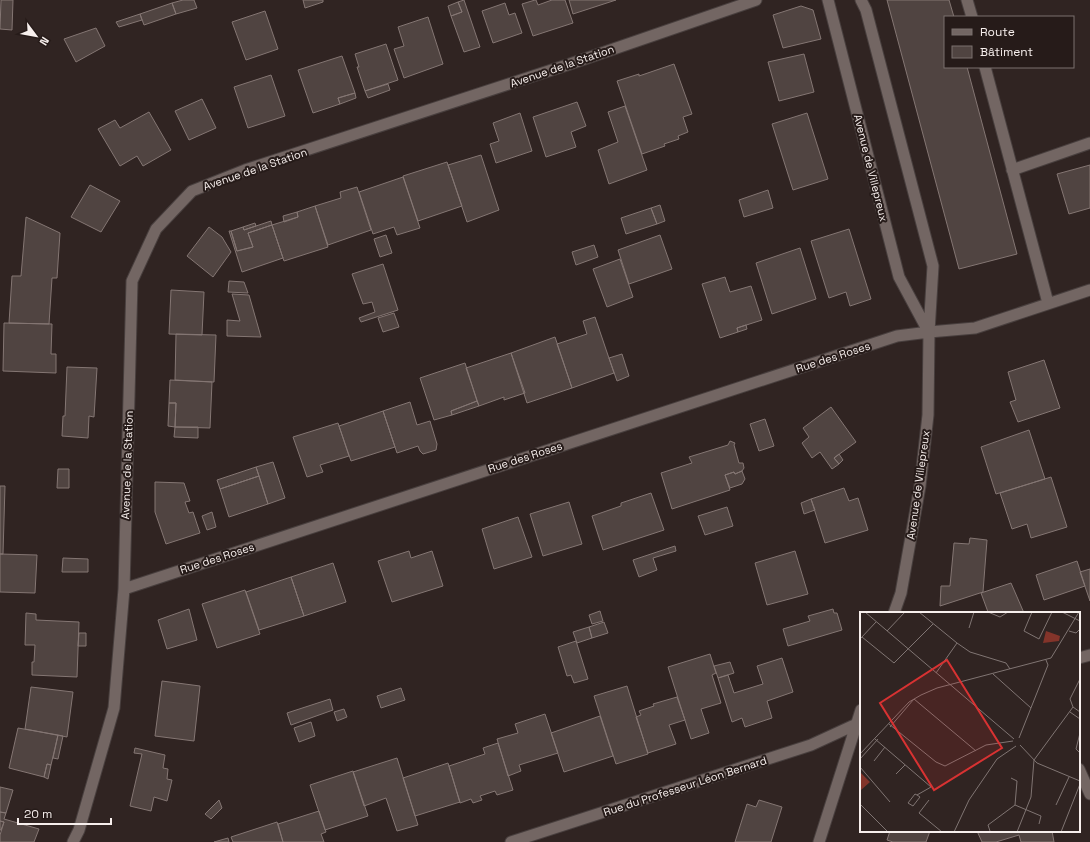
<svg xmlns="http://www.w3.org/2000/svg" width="1090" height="842" viewBox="0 0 1090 842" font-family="'Space Grotesk',sans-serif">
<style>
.building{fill:#504441;stroke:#847673}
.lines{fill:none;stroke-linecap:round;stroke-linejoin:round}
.service-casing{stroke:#483f3e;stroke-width:13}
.minor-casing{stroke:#483f3e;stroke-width:13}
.service{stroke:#736663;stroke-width:11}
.minor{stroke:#736663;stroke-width:11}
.labels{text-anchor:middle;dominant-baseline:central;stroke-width:4;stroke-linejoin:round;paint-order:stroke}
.street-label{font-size:11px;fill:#f7efed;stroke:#261b19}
.inset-road{fill:none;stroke:#807573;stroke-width:1}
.view{fill:#d83232;fill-opacity:0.15;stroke:#d83232;stroke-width:2}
.inset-edge{fill:none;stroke:#f7efed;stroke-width:2}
</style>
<rect width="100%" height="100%" fill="#302422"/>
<path class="building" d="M1 0H13L12 30 0 29Z
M183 0H194L197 8 176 14 172 3Z
M303 0H323V2L305 8Z
M464 0 480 47 464 52 451 16 462 12 458 2Z
M535 0H536L538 5 552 0H565L573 23 533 36 522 4Z
M569 0H616L573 14Z
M887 0H949L954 17H945V67H967L1017 254 959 269Z
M458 2 462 12 451 16 448 6Z
M172 3 176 14 144 25 140 14Z
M505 3 509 15 515 13 522 33 493 43 482 11Z
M801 6 813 10 821 39 783 48 773 15Z
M265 11 278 49 246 60 232 22Z
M140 14 142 20 119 27 116 22Z
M428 17 443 64 404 78 394 49 404 46 398 27Z
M96 28 105 46 76 62 64 39Z
M386 44 398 80 365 91 357 67H359L355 54Z
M804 54 814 92 779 101 768 62Z
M342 56 355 93 338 98 340 104 313 113 298 70Z
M674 64 692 114 683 117 688 132 678 136 679 139 664 144 665 146 642 154 617 81 639 74V76Z
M271 75 285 116 248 128 234 87Z
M388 84 390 90 368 98 365 91Z
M355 93 356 98 340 104 338 98Z
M202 99 216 128 189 140 175 111Z
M577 102 586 126 571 132 576 147 546 157 533 117Z
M625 106 647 170 609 184 598 150 618 142 608 112Z
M149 112 171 150 143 166 137 156 120 166 98 129 115 120 120 128Z
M520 113 532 151 496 163 490 144 499 141 493 123Z
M807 113 828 179 793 190 772 124Z
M481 155 499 210 467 222 448 165Z
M447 162 462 206 418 221 403 176Z
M1090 165V208L1069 214 1057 174Z
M403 177 420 228 397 235 394 227 373 234 359 192Z
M90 185 120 201 101 232 71 217Z
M357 187 371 230 328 245 315 206 341 198 340 192Z
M768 190 773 208 744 217 739 200Z
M660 205 665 221 657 224 651 208Z
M315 206 328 247 284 261 272 225 298 217 297 212Z
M651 208 657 224 626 234 621 218Z
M297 212 298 217 284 222 283 216Z
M26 217 60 233 57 278H52L49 324 9 323 12 276H21Z
M271 221 272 225 248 233 253 247 237 251 231 231 243 227 244 230Z
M255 223 256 226 244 230 243 227Z
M272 225 283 258 242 272 229 231H231L237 251 253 247 248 233Z
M209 227 222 237 231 252 213 277 187 256Z
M849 229 871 299 850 306 846 292 829 298 811 241Z
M386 235 392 253 380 257 374 239Z
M660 235 672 269 629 284 618 250Z
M594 245 598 257 576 265 572 252Z
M800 248 816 299 772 314 756 263Z
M620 259 633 297 607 307 593 269Z
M383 264 398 310 361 322 359 318 375 312 372 302 363 304 352 274Z
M725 277 730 292 751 286 762 320 737 328 738 332 720 338 702 284Z
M229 281 244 282 248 293 228 292Z
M171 290 204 292 202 335 169 334Z
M232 294 249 295 261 337 227 336V320L240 321Z
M394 313 399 327 383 332 378 318Z
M595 317 614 373 572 388 557 344 587 334 583 321Z
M4 323 52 324 51 354H56V373L3 371Z
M746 325 747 329 738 332 737 328Z
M176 334 216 335 214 382 175 380Z
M555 337 572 388 527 403 511 353Z
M511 353 525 393 504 400V397L479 406 466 368Z
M622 354 629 376 617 381 609 358Z
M1044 360 1060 408 1018 422 1010 402 1016 400 1008 372Z
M465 363 477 401 451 411 452 415 434 420 420 378Z
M67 367 97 368 94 417 89 416 88 438 62 436 63 416H65Z
M170 380 212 382 210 428 175 427 176 403H169Z
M477 401 479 406 452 415 451 411Z
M410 402 417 425 430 421 437 444 436 450 423 454 420 451 418 446 397 453 383 411Z
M169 403H176L175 427 168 426Z
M831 407 856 442 834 458 839 464 832 469 820 452 812 458 802 443 809 437 803 428Z
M383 411 395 447 351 461 339 426Z
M765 419 774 446 759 451 750 424Z
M338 423 349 456 320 465 323 472 307 477 293 437Z
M175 427H198V438L174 437Z
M1029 430 1045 479 996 494 981 447Z
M730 441 735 443 734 445 739 463H743L744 468 742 471 735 474 734 472 725 475 730 490 672 509 661 473 692 463 689 457 728 445Z
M839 454 843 460 839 464 834 458Z
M273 462 285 498 268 504 256 467Z
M256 467 259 476 220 489 217 480Z
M58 469H69V488H57Z
M742 471 745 479 742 484 730 488 725 475 734 472 735 474Z
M259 476 268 504 229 517 220 489Z
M1051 477 1067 527 1031 538 1027 524 1012 529 1000 493Z
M155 482 184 483 190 501 185 502 189 513 193 512 200 533 166 544 155 512Z
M0 486H5L3 554H0Z
M844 488 849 501 858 498 868 530 825 543 811 499Z
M651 493 664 530 603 550 592 516 621 506V503Z
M811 499 815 510 804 514 801 503Z
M569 502 582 544 543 556 530 514Z
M727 507 733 526 705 535 698 516Z
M212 512 216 527 207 530 202 516Z
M518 517 532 557 494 569 482 529Z
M970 538 987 540 983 592 940 606 941 586H950L954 543 969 544Z
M675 546 676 551 653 558 657 570 639 577 633 560Z
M409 551 411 558 432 551 443 586 392 602 378 561Z
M795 551 808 594 767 605 755 563Z
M0 554 37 555 35 593 0 592Z
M63 558 88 559V572H62Z
M1077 561 1085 586 1044 600 1036 575Z
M333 563 346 602 304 616 291 577Z
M1090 569V601L1080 572Z
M291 577 304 616 259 630 246 592Z
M1011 583 1024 613H987L988 612 981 593Z
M245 590 260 634 217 648 202 604Z
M189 609 197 640 167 649 158 620Z
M833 609 834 613H837L842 630 788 646 783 629 810 621 808 616Z
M600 611 603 621 592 624 589 615Z
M26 613 36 614V620L79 622 77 677 32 675V662H34L35 645H25Z
M604 622 608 633 592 638 589 627Z
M589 627 592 638 577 643 573 632Z
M79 633H86V646H78Z
M576 641 588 679 574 683 571 675 567 676 558 647Z
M710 654 716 673 712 675 721 703 701 709 709 733 691 739 668 667Z
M782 658 793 692 767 701 772 718 745 727 742 718 732 722 718 678 728 675 734 693 763 684 757 666Z
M730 662 734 673 718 678 714 666Z
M162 681 200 686 194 741 155 736Z
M627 686 648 754 616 764 594 696Z
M31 687 73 692 67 737 25 729Z
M401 688 405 700 381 708 377 696Z
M677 697 685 720 669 725 676 744 648 753 636 717 641 715 639 711 654 706 653 704Z
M330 699 333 710 291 725 287 713Z
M344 709 347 717 337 721 334 712Z
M545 714 558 753 519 765 521 771 508 776 497 739 518 733 515 724Z
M600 716 613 756 564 772 551 733Z
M311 722 315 736 299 742 294 728Z
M18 728 58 735 51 765 47 764 44 777 9 768Z
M58 735 63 736 58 759 53 758Z
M498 743 513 790 497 795 495 791 480 796 482 800 473 803 471 799 460 803 449 766 485 754 483 748Z
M135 748 165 755 163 768 168 769 167 779 172 780 167 801 154 797 151 811 130 806 142 754 134 753Z
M397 758 418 825 397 831 386 798 364 806 353 772Z
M448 763 460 802 415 816 403 778Z
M47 764 51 765 48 779 44 777Z
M353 771 368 816 325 830 310 785Z
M0 787 13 790 6 813 0 812Z
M219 800 222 808 211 819 205 814Z
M759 800 782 807 771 842H735L747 804 756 807Z
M319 811 326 832 321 834 324 842H283L278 824Z
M0 812 6 813 4 819 39 829 34 842H0V835L4 822 0 821Z
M0 821 4 822 1 830H0Z
M277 822 283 842H233L231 837Z
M890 831H930L926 842H893L887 840Z
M977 831H1052L1054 842H1021L1019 835 996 842H982Z
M228 838 229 842H214Z"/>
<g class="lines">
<g class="service-casing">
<path id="service" d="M967 0 972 17
M985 67 1048 303
M1012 170 1090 143
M929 332 975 328 1090 290"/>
</g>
<g class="minor-casing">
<path id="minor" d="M828 0 899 277 928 331
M861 0 866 10 933 266 929 332 928 415 920 486 901 593 894 613
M124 589 897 336 929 332
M1079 658 1090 655
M1079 769 1090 794
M73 842 79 830 114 708 124 589 132 281 156 229 192 191 245 170 570 64 756 0
M511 842 811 745 861 722
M819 842 861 710"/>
</g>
<use href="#service" class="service"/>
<use href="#minor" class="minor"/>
</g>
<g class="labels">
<g class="street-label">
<text transform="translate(562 66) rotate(-19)">Avenue de la Station</text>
<text transform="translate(871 168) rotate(76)">Avenue de Villepreux</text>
<text transform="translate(255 169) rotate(-19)">Avenue de la Station</text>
<text transform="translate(833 357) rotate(-18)">Rue des Roses</text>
<text transform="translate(525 457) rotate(-18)">Rue des Roses</text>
<text transform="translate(127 465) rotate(-88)">Avenue de la Station</text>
<text transform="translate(918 485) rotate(-82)">Avenue de Villepreux</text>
<text transform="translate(217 558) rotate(-18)">Rue des Roses</text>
<text transform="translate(685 786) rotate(-18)">Rue du Professeur Léon Bernard</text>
</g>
</g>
<g transform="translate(860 612)">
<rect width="220" height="220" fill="#302422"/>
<path d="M186 19 200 24 199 29 183 31ZM0 160 10 170 1 178 0 177Z" fill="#83342a"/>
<path class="inset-road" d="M5 0 154 127M59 0 97 31 76 61M128 0 140 5 148 0M172 0 164 19 179 27 192 0M202 0 220 9M109 16 114 0M27 19 45 0M209 19 216 21 220 17M2 25 34 51 73 12M1 26 16 10M97 31 110 40 146 51 150 57M133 62 171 96M220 67 210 87 213 95 220 100M54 87 116 139M210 100 220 107M29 112 76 150 85 154 126 133 153 129M30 115 54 87M220 121 216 137 220 141M159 126 188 53 186 48M15 127 71 175 57 183 60 185 53 194 48 191 55 182 57 183M160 133 177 151 220 169M0 142 49 90 61 83 77 76 191 46 219 0M0 147 18 127M174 148 213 95M14 149 25 135M0 155 30 190M36 162 45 153M151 166 157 169 155 193 181 204 179 212M69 188 59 201 82 220M0 192 28 220M196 193 209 165M130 219 128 213 155 193M94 220 109 188 137 147 156 134M157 220 171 185 174 148M201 220 220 172"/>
<path class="view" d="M87 48 142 136 74 178 20 91Z"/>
<rect width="220" height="220" class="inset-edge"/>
</g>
<rect x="944" y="16" width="130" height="52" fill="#261b19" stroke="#7a706e"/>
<rect x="952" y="29" width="20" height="6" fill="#736663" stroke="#7a706e"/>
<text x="980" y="36" font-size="12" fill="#f7efed">Route</text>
<rect x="952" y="46" width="20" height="12" fill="#504441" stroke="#7a706e"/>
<text x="980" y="56" font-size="12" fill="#f7efed">Bâtiment</text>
<g transform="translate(36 36) rotate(122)" stroke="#261b19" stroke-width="3" paint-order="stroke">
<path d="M0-3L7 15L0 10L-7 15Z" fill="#f7efed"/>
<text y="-6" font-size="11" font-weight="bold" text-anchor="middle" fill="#f7efed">N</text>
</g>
<path d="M18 818v6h93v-6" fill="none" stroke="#f7efed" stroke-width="2"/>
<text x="24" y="818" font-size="12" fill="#f7efed" stroke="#261b19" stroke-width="3" paint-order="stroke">20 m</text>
</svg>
